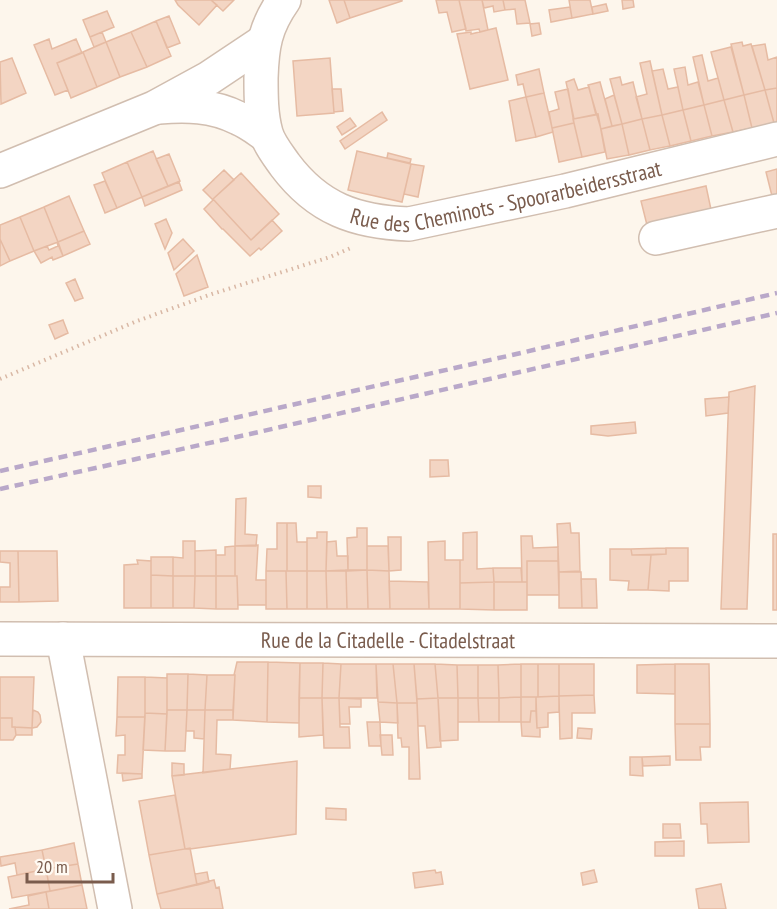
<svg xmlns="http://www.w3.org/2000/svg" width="777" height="909" viewBox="0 0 777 909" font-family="'PT Sans Narrow',sans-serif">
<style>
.building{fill:#f3d5c3;stroke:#e6bba3;stroke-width:1.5}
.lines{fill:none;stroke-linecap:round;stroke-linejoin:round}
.minor-casing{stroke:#d1beb0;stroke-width:36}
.path{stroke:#d9b8a5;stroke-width:4;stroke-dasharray:1.5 4.5;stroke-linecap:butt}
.minor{stroke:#fff;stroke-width:33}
.rail{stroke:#b9a8c9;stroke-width:4.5;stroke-dasharray:9 6;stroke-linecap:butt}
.labels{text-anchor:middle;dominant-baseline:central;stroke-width:4.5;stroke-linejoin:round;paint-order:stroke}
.street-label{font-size:22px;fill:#7a5c4d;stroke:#fffaf3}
</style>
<rect width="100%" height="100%" fill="#fdf6ec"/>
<path class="building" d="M175 0H211L217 5 199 25 178 5Z
M211 0H234L223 11Z
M329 0H344L350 18 337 23Z
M344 0H402V1L350 18Z
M436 0H459L466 29 452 32 447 12 439 13Z
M459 0H482L488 30 480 32 479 29 466 31Z
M482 0H503L505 10 494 12 493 6 484 8Z
M503 0H525L530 23 517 24 515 9 505 10Z
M569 0H590L593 14 572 18Z
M622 0H633L634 7 623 9Z
M606 4 608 11 593 14 592 7Z
M570 7 572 18 551 22 549 10Z
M107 11 114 27 90 37 83 20Z
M169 16 180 43 167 48 156 21Z
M156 21 171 56 147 67 131 32Z
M539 23 541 34 532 36 530 24Z
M496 28 508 80 470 89 457 34 471 32V34Z
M102 32 106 42 94 47 90 37Z
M131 32 147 67 120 77 106 42Z
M49 39 52 49 76 39 82 53 57 63 68 90 55 95 34 45Z
M106 42 120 77 97 87 83 52Z
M742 42 743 46 751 44 765 90 744 95 731 44Z
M765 44 768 60 777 57V88L765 90 752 46Z
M731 47 744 95 724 100 711 52Z
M83 52 97 87 71 98 57 63Z
M702 55 708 81 718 78 724 100 704 105 693 57Z
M12 58 26 93 1 104 0 62Z
M330 58 334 113 297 116 293 61Z
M650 61 662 115 642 119 636 97 647 94 640 63Z
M685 67 688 85 698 82 704 105 683 110 674 69Z
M539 69 544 93 526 97 523 84 518 85 516 75Z
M663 69 668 89 678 87 683 110 662 115 652 71Z
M620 77 622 85 633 82 642 119 622 124 610 79Z
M574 79 578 90 589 87 596 115 574 119 566 82Z
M600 82 612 126 601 129 588 85Z
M777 88V122L774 123 765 90Z
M332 89H341L343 111 334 112Z
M568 89 574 123 552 128 549 112 559 109 555 92Z
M765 90 774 123 752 128 744 95Z
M544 93 553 132 536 137 526 97Z
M614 95 622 124 612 126 605 99Z
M744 95 752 128 733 132 724 100Z
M526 97 536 137 516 141 509 101Z
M724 100 733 132 712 136 704 105Z
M704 105 712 136 691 141 683 110Z
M683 110 691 141 670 146 662 115Z
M382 112 387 120 345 149 340 141Z
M598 114 605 152 582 157 573 119Z
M662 115 670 146 650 150 642 119Z
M350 118 356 126 342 135 337 127Z
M642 119 650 150 629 155 622 124Z
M574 123 582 157 559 162 552 128Z
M622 124 629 155 607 159 601 129Z
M153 151 168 186 142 197 127 162Z
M357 151 411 164 402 202 348 190Z
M388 153 411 159 410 163 387 158Z
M169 154 180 181 168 186 156 159Z
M127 162 142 197 117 208 102 173Z
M411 164 424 166 418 197 404 194Z
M777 169V203L774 204 766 172Z
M224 170 234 180 213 199 251 240 272 220 282 231 261 250 259 248 250 256 223 229H222L204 209 213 200 203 190Z
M241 173 279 214 251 240 213 199Z
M105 181 117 208 105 213 94 185Z
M179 182 182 190 145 206 142 197Z
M706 186 713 219 649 233 641 201Z
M69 196 84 231 58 242 44 207Z
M44 207 58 242 34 251 20 217Z
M20 217 34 251 10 261 0 239V225Z
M166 219 172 233 165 249 155 224Z
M84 231 90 244 63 256 58 242Z
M0 239 10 261 0 266Z
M183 239 194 251 174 270 168 253Z
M57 242 63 256 53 260 52 257 41 263 34 251 47 246 49 250 58 246Z
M197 255 208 287 184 296 176 274Z
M75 279 83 298 75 301 66 283Z
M63 320 68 333 55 339 49 325Z
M755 386 747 608V609H721L729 392Z
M729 397 728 413 706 416 705 399Z
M635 422 636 433 608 436 591 434V426Z
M430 460H448L449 476 430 477Z
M308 486H321V498L308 497Z
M246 498 245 534 257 535 256 546H235L236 499Z
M277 523H287V571H266L267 549H277Z
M287 523H296L297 542H307V571H287Z
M570 523 571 533H579L580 571 559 572 557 524Z
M357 528H367V570L348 571 347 538 357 537Z
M317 532H327L326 571H307V538H317Z
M477 532V569L493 568 494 582 460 583V560H463V533Z
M773 534H777V610H773Z
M521 536H532L533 548 558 547V561H527V582H522Z
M388 537H401V570L389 571Z
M183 541H195V576H173V557L183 558Z
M336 541 337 556H348V571H326L327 542Z
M445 541V560H460V609H429L428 542Z
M258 545 256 580H266V605H238L237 576H235V546Z
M235 546V576H216V555H225V547Z
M367 546H388L389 571 367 570Z
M666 548V554L632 555 631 549Z
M666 548H688V581H669V591L648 590 651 555 666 554Z
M610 549H631L632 555H651L648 590H628L629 581 610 580Z
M216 550V576H195V551Z
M0 551H18L19 602H0V587H10V563L0 562Z
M18 551H57L58 601 19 602Z
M151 557H173V576L151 575Z
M137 560 151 561V608H124V565L138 564Z
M527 561H558L559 595H527Z
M493 568H521L522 582H494Z
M346 570H367L368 609H347Z
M346 570 347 609H327L326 571Z
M367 570 389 571 390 609H368Z
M266 571H286L287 609H266Z
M286 571H307V609H287Z
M307 571H326L327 609H307Z
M559 572H581L582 608H559Z
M151 575 173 576V608H151Z
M173 576H195L194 608H173Z
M195 576H216V609L194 608Z
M216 576H237L238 609H216Z
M581 579H596L597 608H582Z
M389 581 428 582 429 609H390Z
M494 582V610L460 609V583Z
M494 582H527V610H494Z
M237 662H268L267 722 233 720 235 675H234Z
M268 662 300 663 299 723 267 722Z
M300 663H323L322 698H299Z
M323 663 341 664 339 698H322Z
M341 664H376L377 698H339Z
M376 664H393L397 703 378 702Z
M393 664H414L417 703H397Z
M414 664H435L438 698 417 699Z
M435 664 457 665 458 698H438Z
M521 664H538V697H521Z
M521 664V697L499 698 498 665Z
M538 664H559V696L538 697Z
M559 664H594V695L559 696Z
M675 664H709L710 724H675Z
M675 664V694L637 693V665Z
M457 665H478V698H458Z
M478 665H498L499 698H478Z
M167 674H188L187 710H167Z
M188 674 207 675 205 710H187Z
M207 675H235L233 710H205Z
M0 677H34L32 728 12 727V718H0Z
M118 677H145V717H117Z
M145 677 167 678V714L145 713Z
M594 695 595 713H572V738L560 739 559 696Z
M559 696V712L548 713V727L537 728 536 697Z
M521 697V722H499V698Z
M521 697H536V711H531L530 722H521Z
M299 698H322L323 735 299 737Z
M322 698H339L340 727H349L350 748H324Z
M339 698 361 699V707H349L350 724H340Z
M438 698H458V740L440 741Z
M438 698 441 747 427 748 425 726H418L417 699Z
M458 698H478L479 722H458Z
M478 698H499V722H479Z
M378 702 397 703 398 723 380 722Z
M397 703H417L420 779H409V747H402L401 738H398Z
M33 710 38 712 40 715 41 722 37 727 32 728Z
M167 710H187L185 751H165Z
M187 710H205L204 739 194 738V731H186Z
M205 710H233V720H217L216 754 231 755 230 769 203 773Z
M531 711H536L537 728H540V737L522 736 521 722H530Z
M145 713 167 714 165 751 143 750Z
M117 717H145L142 774 117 773 118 755H125V735L116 736Z
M0 718H12V727H15L16 735 13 740H0Z
M367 722H380L381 746H369Z
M675 724H710V747H700L701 760H676Z
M15 727 32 728V735H16Z
M578 728 592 729 591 739 577 738Z
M380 735H392L393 755H382Z
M670 756V765L643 766 642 757Z
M630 757H642L643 776 630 775Z
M297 761 296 834 190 849H185L172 776Z
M172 763 184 764V775L172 776Z
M122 773 142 774V778L123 781Z
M175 795 185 849 149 855 139 801Z
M748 802 749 842 708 843 707 824H701L700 803Z
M326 808 346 809V820L326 819Z
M663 824H680L681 838H663Z
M684 841V856H655V842Z
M74 843 78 864 46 869 42 850Z
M190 848 197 885 157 894 149 855Z
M42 850 46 869 17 875 15 863 1 866 0 857Z
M78 864 82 885 50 891 46 869Z
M46 869 50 891 12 898 8 877Z
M435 870 436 873 441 872 443 884 415 888 413 873Z
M594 870 597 882 583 885 581 873Z
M207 872 209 882 197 885 195 874Z
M214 880 216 888 219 887 223 909H161L157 894Z
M721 884 726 909H699L696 889Z
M82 885 87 909H49L46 892Z
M46 892 49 909H9L29 905 28 896Z"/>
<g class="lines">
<g class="minor-casing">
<g id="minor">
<path id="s1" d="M284 0C265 27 262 46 261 78 261 96 261 115 266 133 269 144 278 155 285 165 318 209 356 222 409 224L565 191 777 139"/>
<path d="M159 107C186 105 212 105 238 118 248 122 257 129 266 135"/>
<path d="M0 171 154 108 209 78 263 42"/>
<path d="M656 238 777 211"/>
<path id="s2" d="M0 639 777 641"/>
<path d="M63 639 115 909"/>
</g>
</g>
<path class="path" d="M0 379 137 321 212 294 330 257 353 247"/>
<use href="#minor" class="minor"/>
<path class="rail" d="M0 471 512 355 777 293
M0 489 250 434 777 313"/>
</g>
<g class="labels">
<g class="street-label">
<text stroke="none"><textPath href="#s1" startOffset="418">Rue des Cheminots - Spoorarbeidersstraat</textPath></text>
<text stroke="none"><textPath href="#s2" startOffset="388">Rue de la Citadelle - Citadelstraat</textPath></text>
</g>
</g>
<path d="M27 873v9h86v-9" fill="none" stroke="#7a5c4d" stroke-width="3"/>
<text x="36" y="873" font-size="18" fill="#7a5c4d" stroke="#fffaf3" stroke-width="4.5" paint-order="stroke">20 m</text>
</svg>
